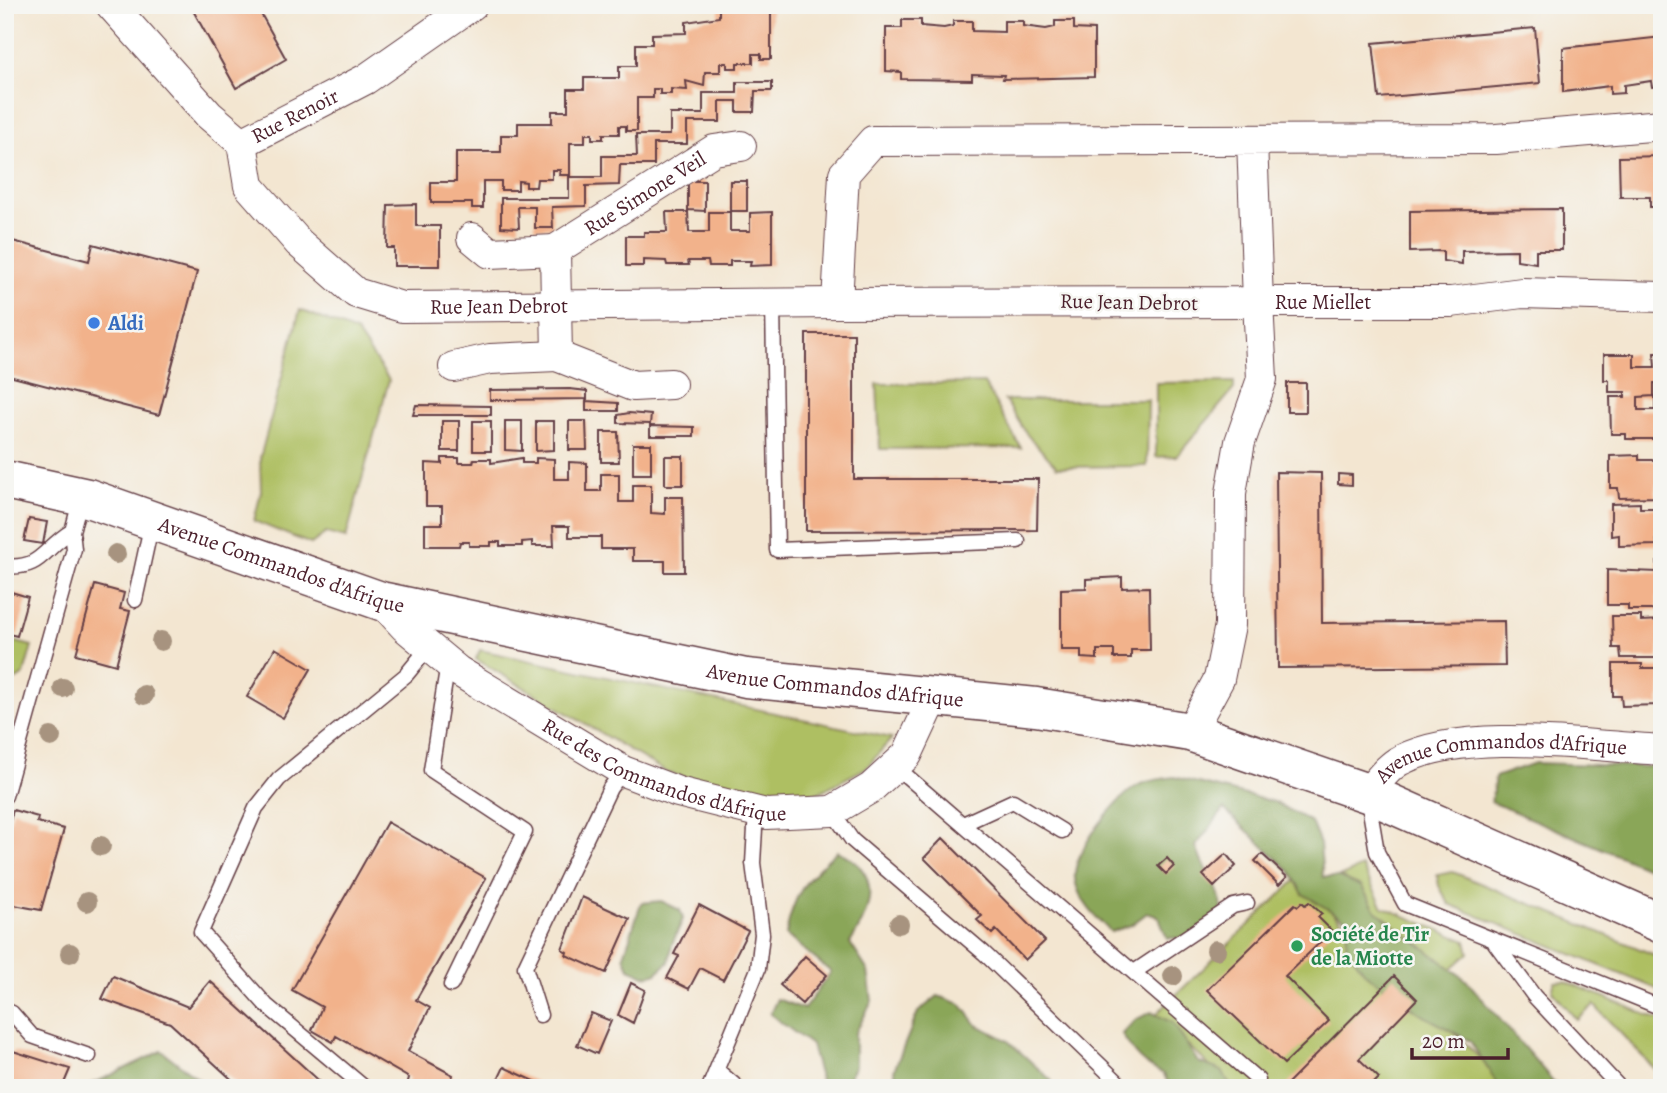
<svg xmlns="http://www.w3.org/2000/svg" width="1667" height="1093" viewBox="0 0 1667 1093" font-family="Alegreya,serif">
<style>
.green{fill:#aebf62;stroke:#7c6f46;stroke-width:2}
.forest{fill:#8aa658;stroke:#6a6242;stroke-width:2}
.building{fill:#f2b28b}
.lines{fill:none;stroke-linecap:round;stroke-linejoin:round}
.service-casing{stroke:#633d44;stroke-width:17}
.minor-casing{stroke:#633d44;stroke-width:32}
.secondary-casing{stroke:#633d44;stroke-width:41}
.service{stroke:#fff;stroke-width:14}
.minor{stroke:#fff;stroke-width:30}
.secondary{stroke:#fff;stroke-width:38}
.tree{fill:#a7937f}
.shop-dot{fill:#3f7fe0;stroke:#f6f6f2;stroke-width:2.5}
.leisure-dot{fill:#2e9e5b;stroke:#f6f6f2;stroke-width:2.5}
.labels{text-anchor:middle;dominant-baseline:central;stroke-width:5;stroke-linejoin:round;paint-order:stroke}
.street-label{font-size:21px;fill:#4a1f2b;stroke:#f6f6f2}
.shop-label{font-size:21px;font-weight:bold;fill:#366cbe;stroke:#f6f6f2;text-anchor:start}
.leisure-label{font-size:21px;font-weight:bold;fill:#27864d;stroke:#f6f6f2;text-anchor:start}
</style>
<rect width="100%" height="100%" fill="#f6f6f2"/>
<filter id="ink" filterUnits="userSpaceOnUse"><feTurbulence type="fractalNoise" baseFrequency=".0143" numOctaves="2"/><feDisplacementMap in="SourceGraphic" scale="14" xChannelSelector="R" yChannelSelector="G"/><feConvolveMatrix kernelMatrix="1 2 1 2 8 2 1 2 1" color-interpolation-filters="sRGB"/></filter>
<filter id="wash" filterUnits="userSpaceOnUse"><feTurbulence type="fractalNoise" baseFrequency=".00686" numOctaves="4" result="noise"/><feDisplacementMap in="SourceGraphic" scale="28" xChannelSelector="R" yChannelSelector="G"/><feGaussianBlur stdDeviation="1.57" result="paint"/><feColorMatrix in="noise" values="0 0 0 0 0 0 0 0 0 0 0 0 0 0 0 0 0 1.4 0 .05"/><feComposite in="paint" operator="in"/></filter>
<g filter="url(#wash)">
<rect width="100%" height="100%" fill="#f3e6d1"/>
<path class="green" d="M300 310 356 332 389 380 346 538 326 533 311 544 254 521 261 492 260 458Z
M1234 382V389L1177 456 1156 457V383Z
M984 383 1021 448 880 449 877 384Z
M1005 400H1148L1147 466 1057 467 1028 436Z
M5 639 32 646 24 674 10 683 5 682Z
M480 650 892 738 866 768 812 796 735 789 668 773 476 659Z
M1362 867 1383 907 1466 941 1469 953 1451 969 1376 911 1361 886 1339 877Z
M1453 872 1662 958V991L1449 904 1439 886 1437 875Z
M1298 878 1510 1088H1232L1156 1014Z
M1565 981 1662 1021V1077L1594 1005 1577 1020 1552 991 1555 982Z"/>
<path class="forest" d="M1535 763 1662 767V874L1491 802 1495 777Z
M1174 777 1274 802 1311 822 1320 844 1323 877H1339L1361 886 1376 911 1466 980 1559 1088H1500L1470 1041 1424 1016 1366 974 1346 947 1348 921 1303 894 1290 871 1224 809 1196 846C1204 876 1223 885 1222 917L1191 938H1167L1159 917 1147 913 1131 925 1111 932C1097 919 1078 900 1075 879 1072 853 1115 799 1137 786 1146 780 1163 779 1174 777Z
M837 851C883 871 873 908 850 943L868 971 872 1001 855 1034V1065L844 1088 821 1082 811 1045 770 1014 777 999 804 1009 831 972 786 935C793 893 806 879 837 851Z
M661 901 680 910 683 919 672 944 669 962 655 974 644 976 629 968 624 956 641 903Z
M938 996 961 1004 977 1025 1007 1040 1051 1080 1054 1088H900L894 1070 918 1012Z
M1151 1012 1173 1023 1198 1062 1222 1071 1232 1088H1170L1164 1074C1143 1065 1133 1054 1122 1034L1135 1020Z
M162 1051 210 1088H84Z"/>
<g id="blocks">
<path class="building" d="M190 5H256L286 59 236 88Z
M771 5V59H761V54H753V63H737V68H727V63H720V72H705L704 86 686 81 687 90 671 89V94H660V89H653V98H637V131H626V126H619V134H603V139H592V134H585V143H570V175H559L560 170H552V179H537L536 187H526V182L518 181V190H501V181H483V208H472V203H431V182H456V152H501V135H518V123H552V111H568V89H584V78H619V66H636V44H652V34L686 33V22L719 17V6Z
M902 20H921V26L944 28 953 26V21H972V31L1004 32V21H1023V26L1046 29 1055 27V21H1074V29L1094 30V77L1003 79 1004 75 972 74V80L901 79V72L886 71V28H902Z
M1535 28 1540 83 1379 98 1373 43Z
M1662 37V86L1652 87 1651 81 1624 85V93L1610 94V86L1563 92V48Z
M737 82H772V91H755L754 112H737V101H720V122H687V144H654V165H620L619 185 586 186V206L552 207 553 228H535V207H518L519 228 501 227V198H569V177H602V156H637L636 135H670V114H703V93H737Z
M1662 156V207H1650V197H1620L1619 157Z
M688 181H705V211L688 210Z
M730 181H747V211H730Z
M416 204V226H440V266H394V248H387L388 205Z
M1562 209V250H1536V263L1517 260V250L1462 251V264L1443 261V251L1410 252V211Z
M666 212H688L689 232H709V212H730V231H750V213L772 212V265L750 266 751 261H730V266H709L708 261H688L689 265H667L666 261 644 260V266H626V236H644V232H667Z
M5 239 89 261 93 244 197 272 159 415 5 375Z
M806 334H854V479H1038L1037 530 806 531Z
M1654 353H1662V383H1654V396L1638 397V410H1655V395L1662 397V425L1655 426V439H1626V434H1611L1610 397H1625V392H1609V380H1604V354H1634V367H1655Z
M1287 383H1306V412H1287Z
M570 389 587 391V399L490 400V390Z
M586 401 618 403V411H586Z
M416 405 491 406V415H413Z
M629 413 651 415 650 424 618 423V415Z
M442 421H459V451H442Z
M473 421H491V451H473Z
M505 421H522V451L505 450Z
M536 421H554V450L536 451Z
M569 421H586L587 450H569Z
M650 426 694 427V436H650Z
M601 432H618L619 462H601Z
M633 444H651V474H633Z
M1657 449H1662V484H1656V497L1619 498 1618 488H1610V456L1639 455V460H1657Z
M665 456H683V485H665Z
M442 458H459V463H473L474 459H491V463L522 458V463H536V458L554 459V479H569V462L587 463V491H601V474H619V502H633V485H651V513L665 514V497H683L684 572H665V561H633V549H601V537H569V526H553L554 546H532V541L522 542V546H500V542H491V546H469V542H460L459 546H425V524H442V506H426V463L442 464Z
M1276 472 1321 473 1322 623 1504 621 1505 666 1278 668Z
M1338 474 1352 475V485L1338 484Z
M1658 497H1662V532H1656L1657 545 1619 546V535L1611 536V504L1640 503V508H1658Z
M29 519 47 522 43 544 24 541Z
M1657 562H1662V596H1657L1658 610H1628V605H1607V570L1658 572Z
M1122 577V588L1149 587 1150 650H1131V658H1114V650H1097V659L1081 658V650H1061V589L1086 588V579Z
M5 579 10 580 8 591 28 597 17 636 5 633Z
M95 585 124 593 120 609 130 611 116 665 76 654Z
M1612 616H1641V621L1662 620 1658 658H1621L1620 648H1613Z
M275 648 311 669 283 718 247 697Z
M1613 664H1642V668H1662L1659 705 1622 706 1621 696H1613Z
M13 810 38 817 37 822 64 829 41 910 14 905 13 910 5 908V839Z
M387 822 486 878 416 1000 430 1008 408 1051 453 1075 449 1088H406L409 1078 336 1036 333 1042 312 1030 322 1007 292 990Z
M943 838 1045 941 1025 960 996 930 992 934 977 920 982 916 924 858Z
M1226 854 1236 866 1214 887 1203 875Z
M1262 854 1287 877 1279 885 1255 861Z
M1167 858 1174 866 1166 874 1158 866Z
M582 897 630 919 606 973 566 955 567 952 562 949Z
M1302 902 1305 905 1309 902 1322 914 1318 917 1332 931 1285 976 1329 1021 1284 1064 1207 990 1295 904 1298 906Z
M699 905 748 931 723 980 700 968 689 989 667 978 679 956 674 954Z
M805 956 827 975 802 1004 780 985Z
M113 976 188 1007 210 981 327 1088H241L170 1023 102 999Z
M1394 976 1417 999 1359 1059 1379 1078 1369 1088H1283Z
M631 983 645 990 633 1023 618 1015Z
M591 1013 611 1021 597 1054 577 1045Z
M13 1051 70 1069 62 1088H29L5 1080Z
M504 1067 508 1069 550 1088H494Z"/>
</g>
</g>
<g filter="url(#ink)">
<use href="#blocks" fill-opacity="0" stroke="#633d44" stroke-width="2"/>
<g class="lines">
<g class="service-casing">
<path id="service" d="M773 304 777 550 1018 541
M5 566C42 570 43 548 72 531
M135 600 152 522
M448 663 431 770 525 832 451 985
M895 766 1258 1080
M5 796 74 549 72 531 81 498
M1368 799 1377 852 1405 904 1662 1008
M832 811 852 840 984 953 1124 1088
M963 824 1013 801 1062 831
M1495 943 1534 996 1620 1088
M1134 972 1233 906 1247 903
M5 1010 12 1013 32 1036 89 1056
M540 1015 525 967 610 788 623 771
M718 1071 738 1088
M365 1088 266 1005 201 932 256 808 279 779 406 675 429 647
M709 1088 758 969 762 934 753 863 756 811"/>
</g>
<g class="minor-casing">
<g id="minor">
<path id="s1" d="M111 5 209 115 242 143 366 79 472 5"/>
<path d="M1252 140 1258 302 837 303 844 174 873 141 1496 139 1662 125"/>
<path id="s2" d="M242 143 249 186 299 243 356 293 402 307 837 303"/>
<path d="M472 238 490 253 555 250"/>
<path d="M454 367 490 359 557 356"/>
<path id="s3" d="M671 384 633 386 557 356 555 250 714 150 741 146"/>
<path id="s4" d="M381 601 405 627 458 671 623 771 678 792 766 814 832 811 871 788 907 755 934 697"/>
<path id="s5" d="M1190 732 1219 679 1230 625 1231 493 1240 442 1262 379 1258 302H1451L1522 293 1662 297"/>
<path id="s6" d="M1367 793C1377 783 1388 766 1401 760 1467 727 1588 746 1662 750"/>
</g>
</g>
<g class="secondary-casing">
<g id="secondary">
<path id="s7" d="M5 480 88 498 381 601 746 678 1036 707 1190 732 1367 793 1662 924"/>
</g>
</g>
<use href="#service" class="service"/>
<use href="#minor" class="minor"/>
<use href="#secondary" class="secondary"/>
</g>
<g class="tree">
<circle cx="116" cy="554" r="10"/>
<circle cx="161" cy="641" r="10"/>
<circle cx="63" cy="688" r="10"/>
<circle cx="144" cy="695" r="10"/>
<circle cx="51" cy="737" r="10"/>
<circle cx="101" cy="846" r="10"/>
<circle cx="87" cy="902" r="10"/>
<circle cx="899" cy="924" r="10"/>
<circle cx="1216" cy="950" r="10"/>
<circle cx="70" cy="953" r="10"/>
<circle cx="1173" cy="976" r="10"/>
</g>
</g>
<circle class="shop-dot" cx="94" cy="323" r="7"/>
<circle class="leisure-dot" cx="1297" cy="946" r="7"/>
<g class="labels">
<g class="street-label">
<text stroke="none"><textPath href="#s1" startOffset="250">Rue Renoir</textPath></text>
<text stroke="none"><textPath href="#s3" startOffset="332">Rue Simone Veil</textPath></text>
<text transform="translate(1129 302) rotate(1)">Rue Jean Debrot</text>
<text stroke="none"><textPath href="#s5" startOffset="508">Rue Miellet</textPath></text>
<text stroke="none"><textPath href="#s2" startOffset="340">Rue Jean Debrot</textPath></text>
<text stroke="none"><textPath href="#s7" startOffset="290">Avenue Commandos d'Afrique</textPath></text>
<text stroke="none"><textPath href="#s7" startOffset="858">Avenue Commandos d'Afrique</textPath></text>
<text stroke="none"><textPath href="#s4" startOffset="336">Rue des Commandos d'Afrique</textPath></text>
<text stroke="none"><textPath href="#s6" startOffset="147">Avenue Commandos d'Afrique</textPath></text>
</g>
<g class="shop-label">
<text x="108" y="323">Aldi</text>
</g>
<g class="leisure-label">
<text x="1311" y="934">Société de Tir<tspan x="1311" dy="24">de la Miotte</tspan></text>
</g>
</g>
<rect width="1667" height="1093" fill="none" stroke="#f6f6f2" stroke-width="28"/>
<path d="M1412 1048v10h96v-10" fill="none" stroke="#4a1f2b" stroke-width="3.5"/>
<text x="1422" y="1048" font-size="21" fill="#4a1f2b" stroke="#f6f6f2" stroke-width="5" paint-order="stroke">20 m</text>
</svg>
